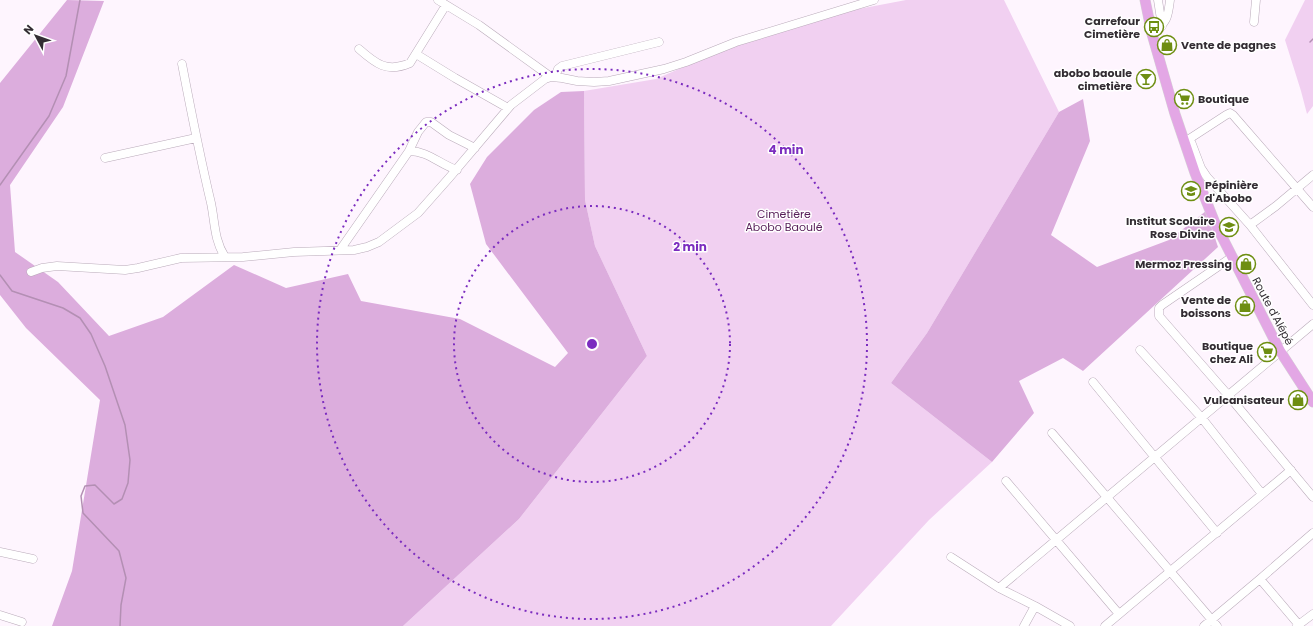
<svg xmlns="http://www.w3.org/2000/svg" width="1313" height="626" viewBox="0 0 1313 626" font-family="Poppins,sans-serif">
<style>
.green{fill:#f1d0f1}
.forest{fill:#dcaddd}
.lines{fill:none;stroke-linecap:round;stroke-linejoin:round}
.stream{stroke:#b38fb3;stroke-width:1.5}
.minor-casing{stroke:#baabba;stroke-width:9}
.major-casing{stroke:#d6d5d6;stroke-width:11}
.minor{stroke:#fff;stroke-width:8}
.major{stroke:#e3a7e5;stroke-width:10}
.ring{fill:none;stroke:#7b2cbf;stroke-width:2;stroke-dasharray:2 4}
.labels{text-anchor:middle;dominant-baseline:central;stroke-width:3;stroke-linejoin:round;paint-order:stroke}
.poi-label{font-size:11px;font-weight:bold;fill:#332d33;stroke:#fff;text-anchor:end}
.park-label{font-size:11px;fill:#59215b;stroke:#fff}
.street-label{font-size:11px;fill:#332d33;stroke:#fff}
.centre{fill:#7b2cbf;stroke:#fff;stroke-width:2}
.ring-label{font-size:12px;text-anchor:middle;font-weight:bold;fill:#7b2cbf;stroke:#fff;stroke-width:3;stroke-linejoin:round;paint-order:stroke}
</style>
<rect width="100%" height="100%" fill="#fef5fe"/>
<path class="green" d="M906 0H1004L1059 112 927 333 891 383 992 462 929 520 831 626H403L519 519 647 356 595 246 585 200 584 91 656 79 729 47 827 15Z
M1305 0H1313V106L1307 114 1301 91 1285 40Z"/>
<path class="forest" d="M67 0 104 1 63 107 10 185 15 252 58 282 109 336 163 317 234 265 286 288 348 274 361 301 460 319 555 367 568 353 486 244 470 184 487 157 534 110 561 92 584 91 585 200 595 246 647 356 519 519 403 626H52L72 571 100 400 26 328 0 295V83Z
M1083 99 1090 141 1051 235 1097 267 1169 240 1206 211 1218 247 1083 371 1063 358 1019 381 1034 413 992 462 891 383 927 333 1059 112Z"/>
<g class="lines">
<path class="stream" d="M1310 42 1313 39
M0 185 49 116 66 76 80 0
M0 275 12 291 63 308 80 318 91 334 105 366 125 425 130 460 128 483 122 499 114 504 95 485 85 486 81 496 83 513 119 551 126 578 121 605 120 626"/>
<g class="minor-casing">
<path id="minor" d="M438 0 479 25 551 77
M1158 0 1162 26
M1254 22 1256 0
M1152 34C1167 22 1168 18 1170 0
M359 49C376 64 387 73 410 63L446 5
M416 54 455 78 508 108
M182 64C191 111 200 157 211 203 215 222 214 240 225 257
M555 77 558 69 562 66 659 42
M1190 139 1201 168 1207 177 1250 225 1313 305
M1186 141 1226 115 1230 113 1233 115 1313 207
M409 151C428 151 439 164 457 170
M105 158 196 138
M1250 225 1276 206 1313 175
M340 250 409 151 418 132 426 122H431L449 135 475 148
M1232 257 1162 305 1159 308V316L1228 395 1313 497
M31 272 42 268 57 266 125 270 138 268 181 258 243 257 294 252 354 250 367 247 379 242 418 213 449 178 511 105 545 79 551 77 562 78 577 81 594 82 609 81 664 69 686 62 736 42 874 0
M1140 350 1201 417 1262 494
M1093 382 1217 533
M1052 433 1217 626
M1006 481 1119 614
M0 552 33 559
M951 557 999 588 1035 606 1070 626
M1260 579 1299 625
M999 588 1313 324
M0 615 22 622
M1024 626 1035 606
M1105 626 1291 470
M1204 626 1260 579 1313 533
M1297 626 1313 614"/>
</g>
<g class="major-casing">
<path id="major" d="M1145 0 1152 34 1175 114 1195 173 1215 223 1280 351 1313 402"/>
</g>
<use href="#minor" class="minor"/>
<use href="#major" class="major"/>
</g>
<g class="ring">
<circle cx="592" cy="344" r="138"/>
<circle cx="592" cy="344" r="275"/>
</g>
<defs>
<g id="bus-ring" transform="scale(1)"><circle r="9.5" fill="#fff" stroke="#6e8e12" stroke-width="1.5"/><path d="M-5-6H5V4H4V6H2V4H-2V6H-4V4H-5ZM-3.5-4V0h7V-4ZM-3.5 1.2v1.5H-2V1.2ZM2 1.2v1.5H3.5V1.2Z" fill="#6e8e12"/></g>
<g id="shop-ring" transform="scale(1)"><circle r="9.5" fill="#fff" stroke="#6e8e12" stroke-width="1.5"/><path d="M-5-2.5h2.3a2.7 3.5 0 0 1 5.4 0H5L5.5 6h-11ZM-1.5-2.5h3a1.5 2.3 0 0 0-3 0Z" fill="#6e8e12"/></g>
<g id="bar-ring" transform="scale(1)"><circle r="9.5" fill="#fff" stroke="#6e8e12" stroke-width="1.5"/><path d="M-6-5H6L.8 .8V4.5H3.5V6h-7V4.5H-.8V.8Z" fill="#6e8e12"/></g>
<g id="supermarket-ring" transform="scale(1)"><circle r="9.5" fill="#fff" stroke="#6e8e12" stroke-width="1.5"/><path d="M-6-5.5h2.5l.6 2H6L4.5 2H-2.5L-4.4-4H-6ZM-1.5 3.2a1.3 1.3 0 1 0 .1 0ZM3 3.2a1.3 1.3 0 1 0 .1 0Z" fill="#6e8e12"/></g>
<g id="school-ring" transform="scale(1)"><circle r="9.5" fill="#fff" stroke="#6e8e12" stroke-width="1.5"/><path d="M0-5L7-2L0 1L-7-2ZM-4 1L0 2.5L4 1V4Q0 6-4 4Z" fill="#6e8e12"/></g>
</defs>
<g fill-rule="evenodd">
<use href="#bus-ring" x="1154" y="27"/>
<use href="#shop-ring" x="1167" y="45"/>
<use href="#bar-ring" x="1146" y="79"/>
<use href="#supermarket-ring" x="1184" y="99"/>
<use href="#school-ring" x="1191" y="191"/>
<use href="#school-ring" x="1229" y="227"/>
<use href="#shop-ring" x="1246" y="264"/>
<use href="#shop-ring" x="1245" y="306"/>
<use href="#supermarket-ring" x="1267" y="352"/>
<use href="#shop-ring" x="1298" y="400"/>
</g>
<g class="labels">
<g class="poi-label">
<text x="1140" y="21">Carrefour<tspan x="1140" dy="13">Cimetière</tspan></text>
<text x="1181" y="45" text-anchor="start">Vente de pagnes</text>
<text x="1132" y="73">abobo baoule<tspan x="1132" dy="13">cimetière</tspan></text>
<text x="1198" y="99" text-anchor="start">Boutique</text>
<text x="1205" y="185" text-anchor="start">Pépinière<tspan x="1205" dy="13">d'Abobo</tspan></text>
<text x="1215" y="221">Institut Scolaire<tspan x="1215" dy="13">Rose Divine</tspan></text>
<text x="1232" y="264">Mermoz Pressing</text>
<text x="1231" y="300">Vente de<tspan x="1231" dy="13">boissons</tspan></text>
<text x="1253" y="346">Boutique<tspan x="1253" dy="13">chez Ali</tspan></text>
<text x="1284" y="400">Vulcanisateur</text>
</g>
<g class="park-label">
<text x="784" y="214">Cimetière<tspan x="784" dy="13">Abobo Baoulé</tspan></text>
</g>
<g class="street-label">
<text transform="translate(1273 311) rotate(62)">Route d'Alépé</text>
</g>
</g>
<circle cx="592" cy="344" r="6" class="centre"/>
<g class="ring-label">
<text x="786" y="154">4 min</text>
<text x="690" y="251">2 min</text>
</g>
<g transform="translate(36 36) rotate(311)" stroke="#ffffff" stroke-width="3" paint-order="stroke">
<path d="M0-3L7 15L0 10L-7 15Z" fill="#332d33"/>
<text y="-6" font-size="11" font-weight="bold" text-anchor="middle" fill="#332d33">N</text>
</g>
</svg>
